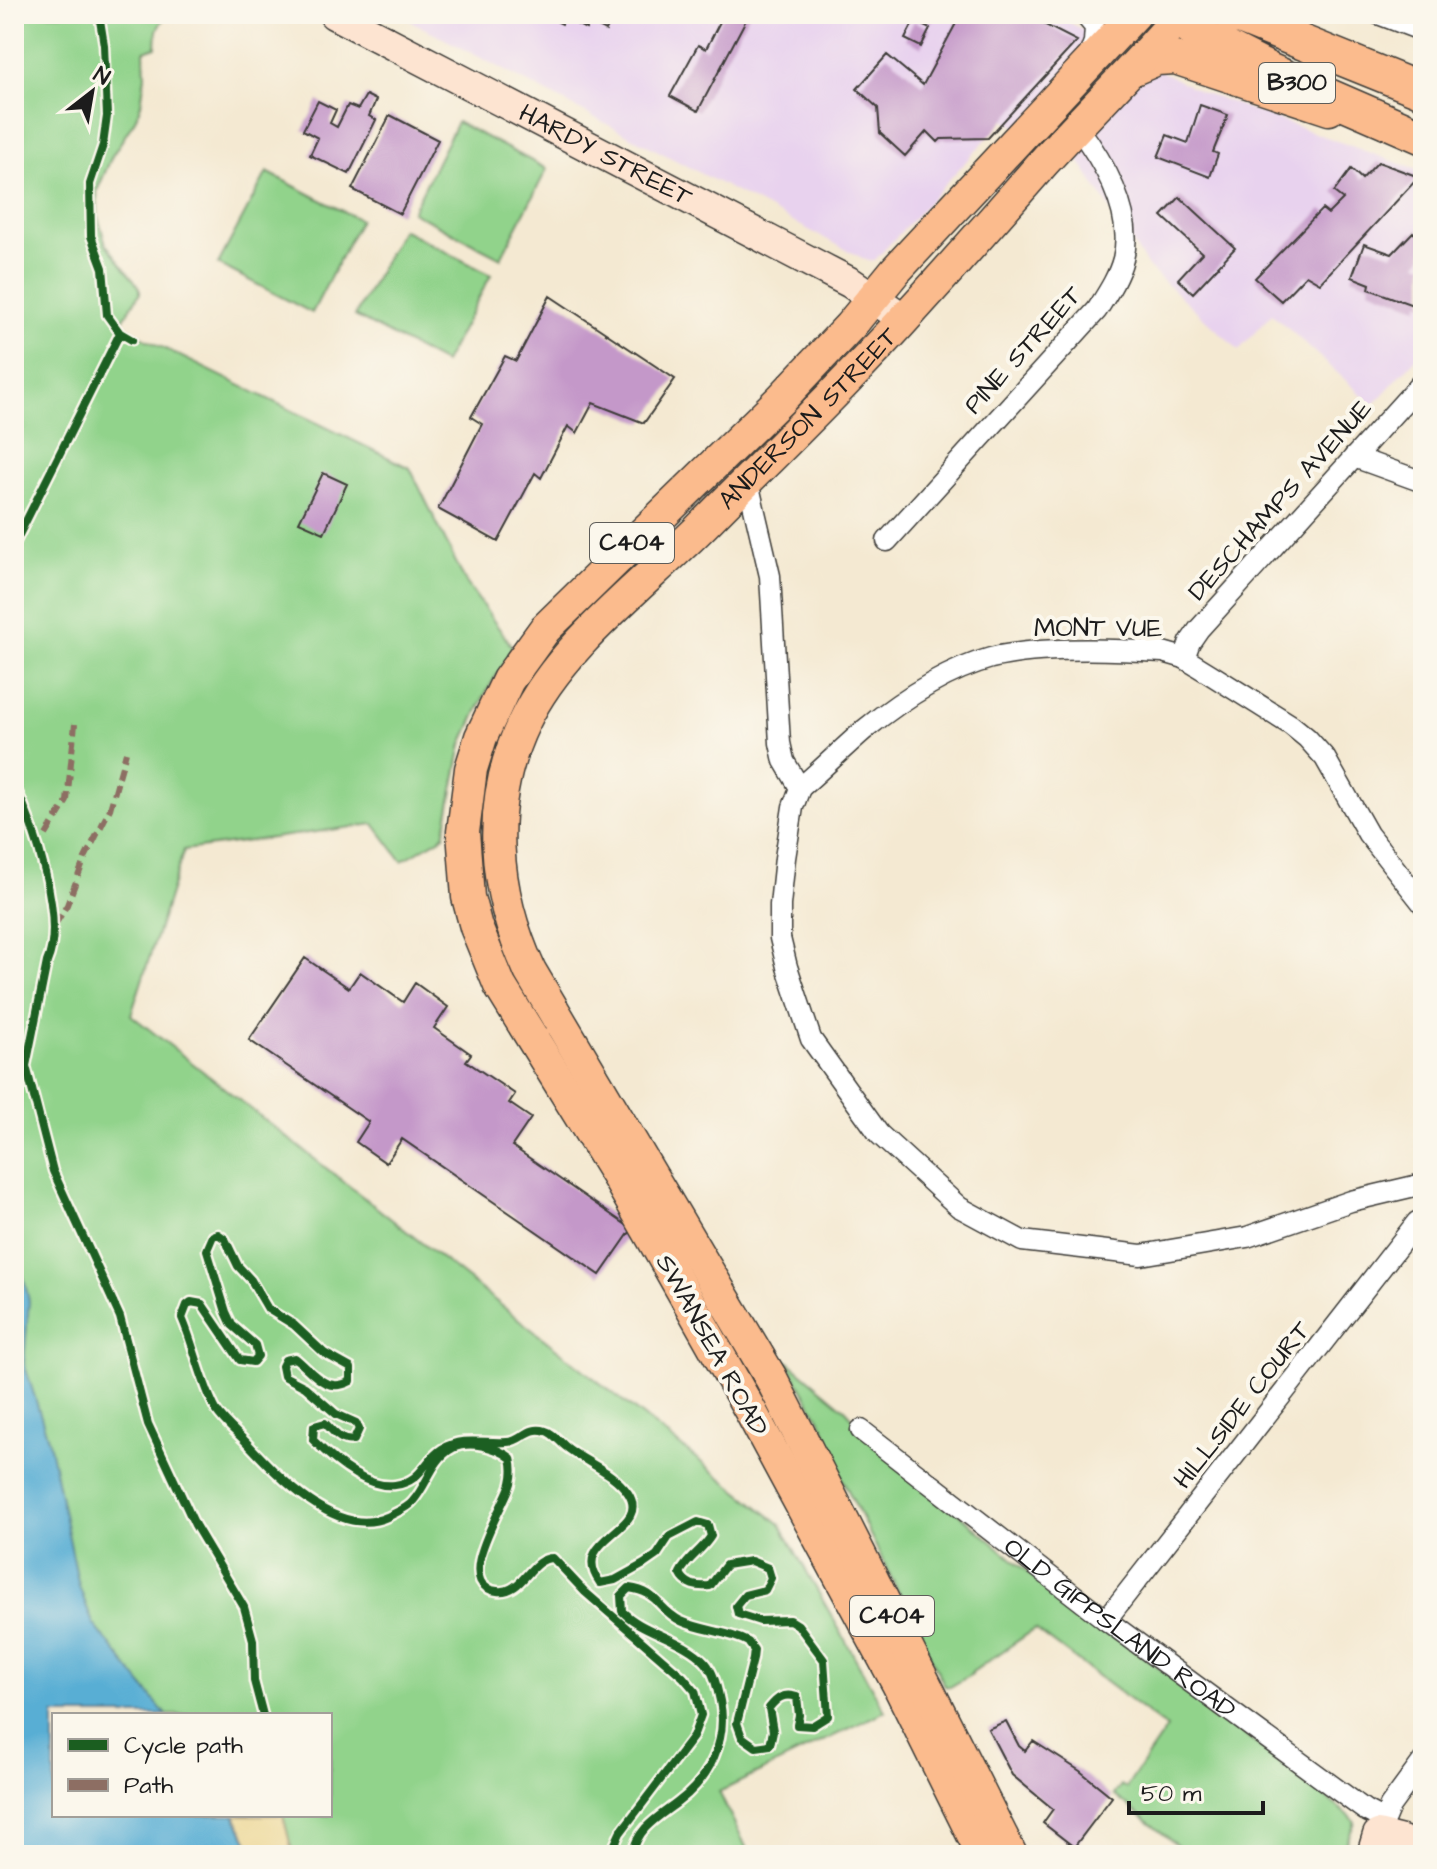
<svg xmlns="http://www.w3.org/2000/svg" width="1437" height="1869" viewBox="0 0 1437 1869" font-family="'Architects Daughter',sans-serif">
<style>
.built{fill:#e8d2ee}
.green{fill:#91d38b;stroke:#567854;stroke-width:2;fill-rule:evenodd}
.sand{fill:#eeda9e;stroke:#857b5d;stroke-width:2}
.water{fill:#58aed4;stroke:#3a6578;stroke-width:2}
.building{fill:#c498c9}
.lines{fill:none;stroke-linecap:round;stroke-linejoin:round}
.minor-casing{stroke:#3c3b37;stroke-width:23}
.secondary-casing{stroke:#3c3b37;stroke-width:33}
.primary-casing{stroke:#3c3b37;stroke-width:35}
.trunk-casing{stroke:#3c3b37;stroke-width:37}
.minor{stroke:#fff;stroke-width:20}
.secondary{stroke:#fde4d1;stroke-width:30}
.primary{stroke:#fbbb8d;stroke-width:32}
.trunk{stroke:#fbbb8d;stroke-width:34}
.quiet{stroke:#8d6e63;stroke-width:6;stroke-dasharray:12 6;stroke-linecap:butt}
.cycleway-casing{stroke:#fbf7ec;stroke-width:13}
.cycleway{stroke:#1b5e20;stroke-width:8}
.labels{text-anchor:middle;dominant-baseline:central;stroke-width:8;stroke-linejoin:round;paint-order:stroke}
.shield{fill:#fbf7ec;stroke:#5f5e5a;stroke-width:2}
.shield-label{font-size:24px;font-weight:bold;fill:#1c1c1c}
.street-label{font-size:26px;fill:#1c1c1c;stroke:#fbf7ec}
</style>
<rect width="100%" height="100%" fill="#fbf7ec"/>
<filter id="ink" filterUnits="userSpaceOnUse"><feTurbulence type="fractalNoise" baseFrequency=".0125" numOctaves="2"/><feDisplacementMap in="SourceGraphic" scale="16" xChannelSelector="R" yChannelSelector="G"/><feConvolveMatrix kernelMatrix="1 2 1 2 8 2 1 2 1" color-interpolation-filters="sRGB"/></filter>
<filter id="wash" filterUnits="userSpaceOnUse"><feTurbulence type="fractalNoise" baseFrequency=".006" numOctaves="4" result="noise"/><feDisplacementMap in="SourceGraphic" scale="32" xChannelSelector="R" yChannelSelector="G"/><feGaussianBlur stdDeviation="1.8" result="paint"/><feColorMatrix in="noise" values="0 0 0 0 0 0 0 0 0 0 0 0 0 0 0 0 0 1.4 0 .05"/><feComposite in="paint" operator="in"/></filter>
<g filter="url(#wash)">
<rect width="100%" height="100%" fill="#f4e9d2"/>
<path class="built" d="M397 14H1053L1199 91 1423 172V351L1373 405 1272 314 1239 350 1149 268 1079 161 1004 120 875 260 868 261Z"/>
<path class="green" d="M14 14H166L157 30 156 47 144 51 145 76 141 104 135 120 112 156 97 191 98 218 106 244 140 288V293L121 323 147 340 410 468 465 581 513 648 484 696 462 744 444 836 402 861 374 824 184 850 131 1015 780 1524 885 1711 719 1792 750 1855H14ZM54 1715H330V1815H54Z
M457 122 547 169 501 258 412 212Z
M267 172 360 220 312 313 218 264Z
M402 229 491 275 444 363 355 316Z
M785 1359 846 1410 874 1441 1039 1582 1151 1662 1351 1817 1355 1822 1341 1855H1190L1114 1795 1121 1785 1126 1788 1167 1728 1035 1629 971 1673 972 1674 950 1687 945 1686 842 1478 825 1429Z"/>
<path class="sand" d="M235 1815H283L293 1855H254Z"/>
<path class="water" d="M14 1249 18 1252 29 1301 24 1363 49 1442 79 1586 93 1623 166 1715H54V1815H235L254 1855H14Z"/>
<g id="blocks">
<path class="building" d="M542 14H615L606 31 589 22 586 29 565 18 562 24Z
M724 14H749L698 111 670 96 698 45 706 49Z
M913 14H936L931 23Z
M961 14H1024L1077 41 988 138 941 139 938 142 927 131 905 156 880 133 878 108 857 89 887 55 923 85Z
M914 21 930 29 921 47 905 39Z
M366 95 376 100 369 116 376 120 349 174 310 155 318 138 303 130 318 101 336 110 330 123 337 127 348 105 358 109Z
M1200 105 1228 115 1213 152 1218 154 1210 177 1158 157 1167 135 1188 143Z
M390 115 438 140 400 214 352 189Z
M1378 162 1419 177 1320 283 1306 275 1281 301 1255 278 1322 209 1328 214 1343 199 1334 192 1351 169 1362 179Z
M1180 197 1235 248 1193 293 1178 279 1202 253 1162 216Z
M1423 227V256L1417 263 1423 265V304L1419 302 1418 307 1369 289 1370 284 1352 277 1364 244 1392 254 1413 232 1416 235Z
M550 296 675 379 644 423 593 403 577 433 568 426 541 478 535 473 498 542 438 509 482 424 471 417 505 356 516 361Z
M323 473 347 484 324 533 299 522Z
M305 958 349 988 360 972 403 1002 415 983 448 1007 434 1028 471 1054 466 1061 515 1094 509 1103 531 1118 512 1146 632 1229 600 1275 402 1139 386 1163 356 1142 369 1122 249 1040Z
M1006 1721 1019 1746 1025 1751 1033 1741 1080 1771 1112 1797 1074 1847 1043 1823 1053 1809 1012 1775 988 1729Z"/>
</g>
</g>
<g filter="url(#ink)">
<use href="#blocks" fill-opacity="0" stroke="#3c3b37" stroke-width="2"/>
<g class="lines">
<g class="minor-casing">
<g id="minor">
<path d="M1084 14 1095 27 1094 42 1088 58"/>
<path d="M1378 14 1423 31"/>
<path d="M1269 28 1309 14"/>
<path d="M1354 457 1423 482"/>
<path d="M747 478 770 576 780 743 784 761 800 788 793 807 785 858 780 905V938L787 967 811 1039 879 1134 959 1207 1022 1241 1141 1255 1247 1237 1351 1201 1423 1184"/>
<path d="M887 541 1097 310C1107 294 1118 278 1123 259 1135 214 1103 161 1077 126"/>
<path d="M1184 658 1190 642 1199 629 1423 381"/>
<path d="M800 788C822 769 842 749 864 730 901 700 944 671 991 658 1039 646 1113 649 1163 652L1184 658 1210 674 1291 725 1307 738 1325 758 1368 834 1423 904"/>
<path id="s1" d="M861 1430 1106 1620 1365 1810 1384 1820"/>
<path d="M1106 1620 1417 1222"/>
<path d="M1379 1832 1390 1806 1423 1761"/>
</g>
</g>
<g class="secondary-casing">
<g id="secondary">
<path id="s2" d="M334 14 851 283 904 319"/>
<path d="M1372 1855 1378 1835 1402 1841 1421 1855"/>
</g>
</g>
<g class="primary-casing">
<g id="primary">
<path d="M1134 69 1157 59 1175 58 1329 109"/>
<path d="M983 1855 898 1684 750 1410 618 1177 500 986 476 927 468 897 463 832 471 769 481 737 508 680 545 629 781 399 850 326 895 271 1135 14"/>
<path id="s3" d="M1011 1855 771 1378 530 971C493 891 485 803 524 722 559 647 643 585 701 527 773 454 848 382 916 306 959 259 1001 211 1043 163 1088 113 1137 66 1181 14"/>
</g>
</g>
<g class="trunk-casing">
<path id="trunk" d="M1170 14 1197 33 1271 71 1423 137
M1232 14 1423 91"/>
</g>
<use href="#minor" class="minor"/>
<use href="#secondary" class="secondary"/>
<use href="#primary" class="primary"/>
<use href="#trunk" class="trunk"/>
<path class="quiet" d="M46 835 67 801 75 724
M55 925 67 905 85 858 110 809 126 752"/>
<g class="cycleway-casing">
<path id="cycleway" d="M99 14 104 45 107 116 103 145 90 184 91 236 103 268 107 315 120 333 132 340
M14 545 120 333
M14 784C34 825 66 920 47 962L26 1066 53 1171 120 1317 148 1424 195 1525 244 1607 253 1640 254 1681 263 1715
M610 1855 620 1833 693 1737 701 1715 695 1691 683 1677 585 1592 553 1558C529 1558 524 1594 497 1591 450 1586 506 1504 511 1483 513 1475 513 1466 511 1458 497 1447 470 1440 453 1448 432 1459 428 1484 413 1501 408 1508 395 1513 387 1517 337 1540 276 1474 245 1441 236 1432 223 1421 216 1410 201 1382 195 1348 182 1318L187 1305 191 1302 202 1304 240 1360 253 1362 258 1356 255 1345 232 1325 226 1312 207 1250 213 1236 218 1234 225 1239 238 1266 251 1280 268 1309 294 1325 324 1353 351 1368V1381C325 1395 312 1371 295 1358L285 1360 282 1366 284 1376 305 1387 336 1414 356 1423 359 1429 354 1440C341 1443 333 1431 325 1423L314 1426 313 1440C332 1459 365 1489 395 1485 423 1481 423 1461 442 1449 463 1436 484 1444 507 1442 522 1442 528 1425 546 1431 553 1433 559 1441 565 1446 584 1462 613 1471 628 1493 653 1531 567 1537 600 1583L615 1580 644 1564 657 1555 669 1537 698 1522 708 1525 711 1536C702 1551 688 1557 680 1573 686 1586 697 1587 710 1586L726 1565 751 1561 768 1568 771 1578 765 1590 745 1595 736 1606 738 1614 760 1621 790 1620 798 1625 824 1660 828 1716 812 1726 797 1725 799 1715 797 1697C784 1693 778 1697 769 1708L773 1731 770 1745 756 1747 742 1737 737 1723 753 1659 754 1650 748 1642C727 1631 703 1631 681 1621 657 1609 659 1592 629 1588L621 1596 622 1611C641 1632 682 1638 705 1662 714 1672 717 1687 720 1701 728 1740 710 1778 678 1802 657 1818 638 1827 632 1855"/>
</g>
<use href="#cycleway" class="cycleway"/>
</g>
</g>
<g class="labels">
<g class="shield">
<rect x="1259" y="63" width="76" height="40" rx="6"/>
<rect x="590" y="523" width="84" height="40" rx="6"/>
<rect x="850" y="1596" width="84" height="40" rx="6"/>
</g>
<g class="shield-label">
<text x="1297" y="83">B300</text>
<text x="632" y="543">C404</text>
<text x="892" y="1616">C404</text>
</g>
<g class="street-label">
<text stroke="none"><textPath href="#s2" startOffset="306">HARDY STREET</textPath></text>
<text transform="translate(1023 350) rotate(-48)">PINE STREET</text>
<text stroke="none"><textPath href="#s3" startOffset="1682">ANDERSON STREET</textPath></text>
<text transform="translate(1280 500) rotate(-48)">DESCHAMPS AVENUE</text>
<text x="1098" y="628">MONT VUE</text>
<text transform="translate(712 1345) rotate(61)">SWANSEA ROAD</text>
<text transform="translate(1242 1405) rotate(-52)">HILLSIDE COURT</text>
<text stroke="none"><textPath href="#s1" startOffset="326">OLD GIPPSLAND ROAD</textPath></text>
</g>
</g>
<rect width="1437" height="1869" fill="none" stroke="#fbf7ec" stroke-width="48"/>
<rect x="52" y="1713" width="280" height="104" fill="#fbf7ec" stroke="#a29f99" stroke-width="2"/>
<rect x="68" y="1739" width="40" height="12" fill="#1b5e20" stroke="#a29f99" stroke-width="2"/>
<text x="124" y="1753" font-size="24" fill="#1c1c1c">Cycle path</text>
<rect x="68" y="1779" width="40" height="12" fill="#8d6e63" stroke="#a29f99" stroke-width="2"/>
<text x="124" y="1793" font-size="24" fill="#1c1c1c">Path</text>
<g transform="translate(92 92) rotate(31)" stroke="#fbf7ec" stroke-width="6" paint-order="stroke">
<path d="M0-6L14 30L0 20L-14 30Z" fill="#1c1c1c"/>
<text y="-12" font-size="22" font-weight="bold" text-anchor="middle" fill="#1c1c1c">N</text>
</g>
<path d="M1129 1801v12h134v-12" fill="none" stroke="#1c1c1c" stroke-width="4"/>
<text x="1141" y="1801" font-size="24" fill="#1c1c1c" stroke="#fbf7ec" stroke-width="6" paint-order="stroke">50 m</text>
</svg>
